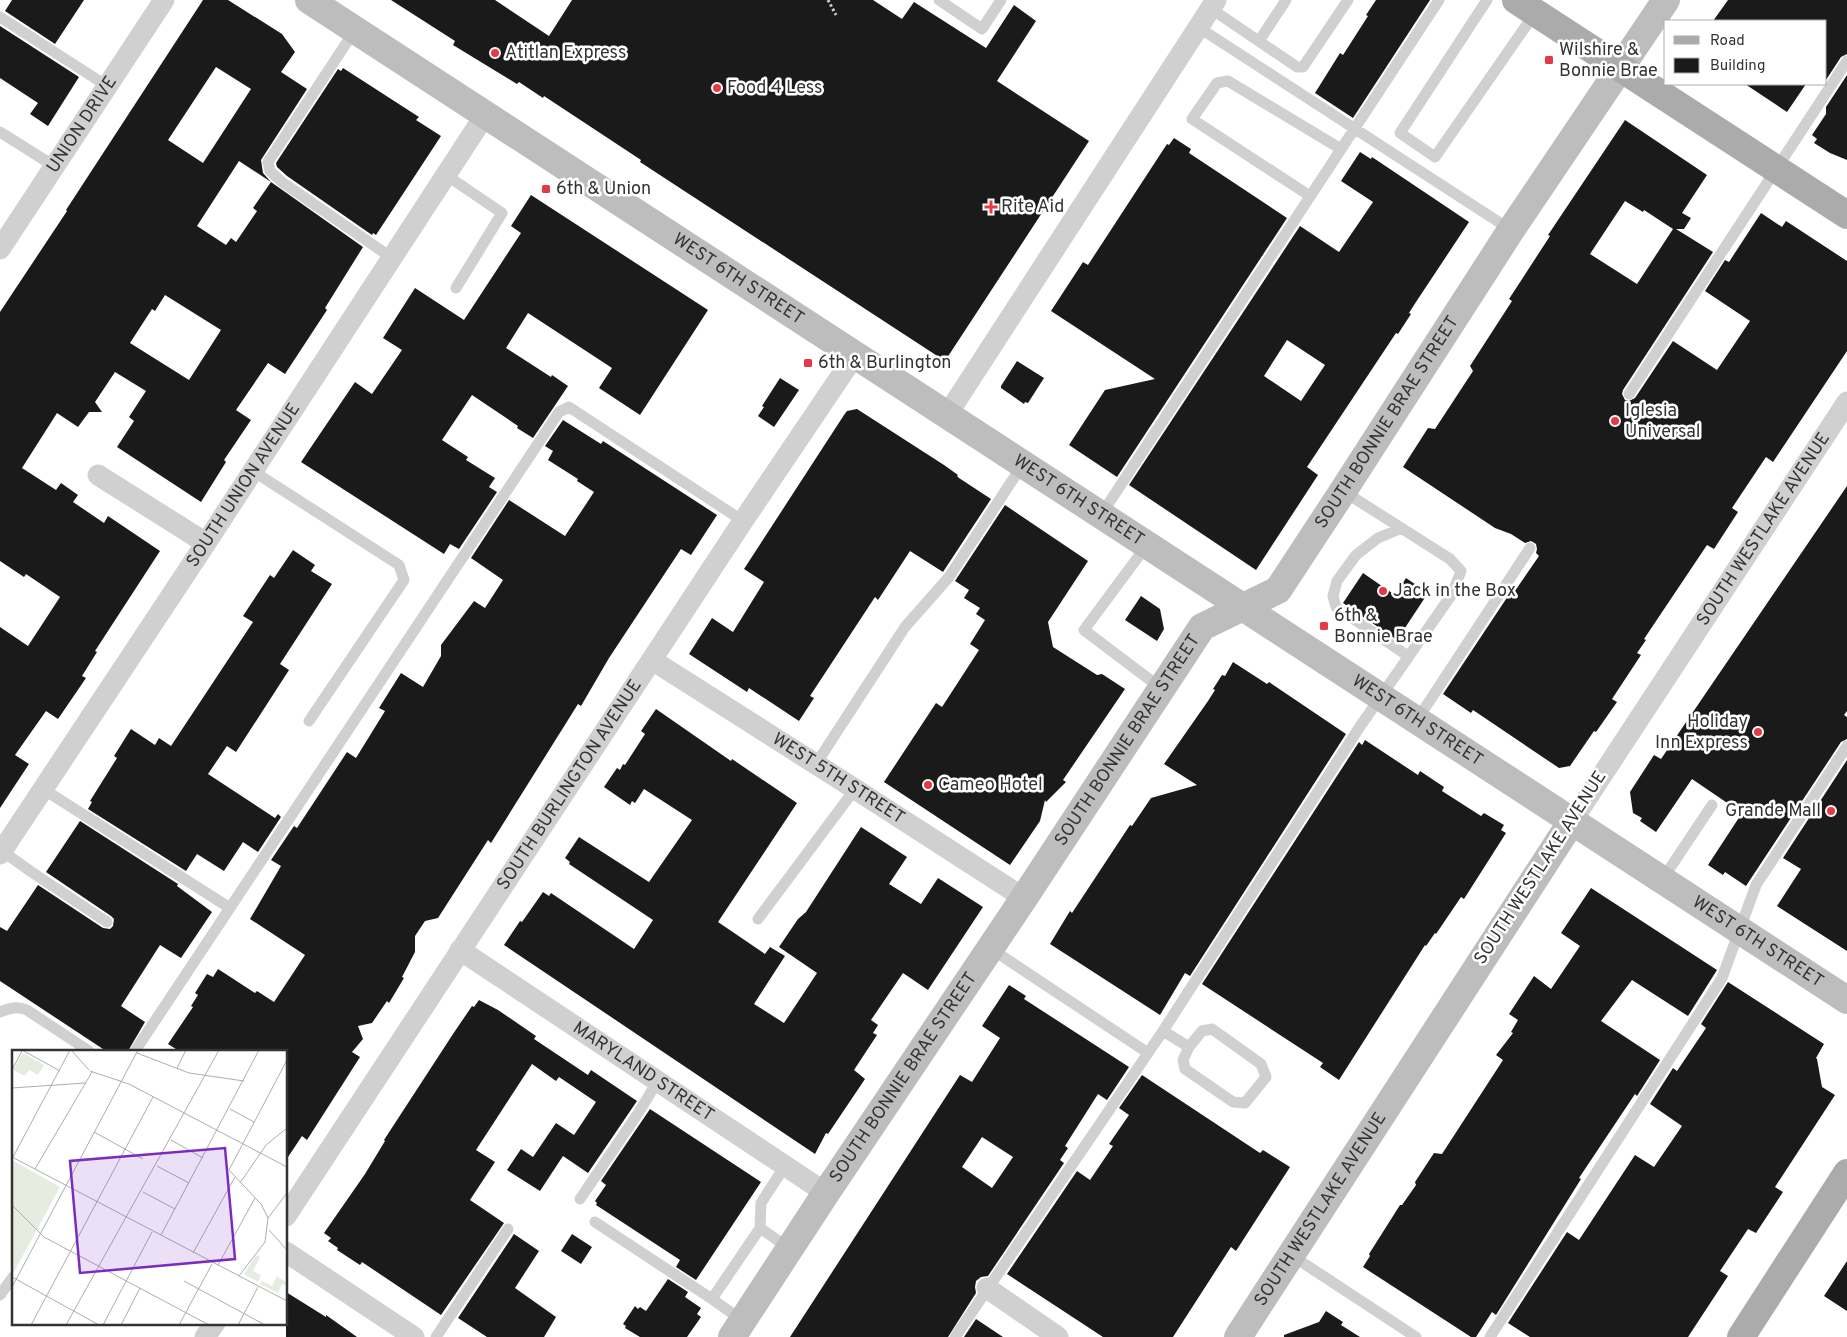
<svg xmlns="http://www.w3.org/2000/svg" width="1847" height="1337" viewBox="0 0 1847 1337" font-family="Overpass,sans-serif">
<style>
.building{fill:#1a1a1a;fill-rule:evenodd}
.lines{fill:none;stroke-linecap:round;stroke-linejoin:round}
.path{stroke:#cdcdcd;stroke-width:3;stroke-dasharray:2.5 2.5;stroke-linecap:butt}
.lane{stroke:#d0d0d0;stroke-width:11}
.street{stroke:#d0d0d0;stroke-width:21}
.secondary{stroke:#bdbdbd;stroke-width:28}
.primary{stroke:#ababab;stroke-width:28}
.poi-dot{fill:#e63946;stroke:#fff;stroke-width:2}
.labels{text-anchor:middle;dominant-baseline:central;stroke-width:5;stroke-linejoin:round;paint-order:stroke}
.poi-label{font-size:18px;fill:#333;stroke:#fff;text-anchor:start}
.street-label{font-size:18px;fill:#333;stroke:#fff}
.inset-road{fill:none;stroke:#adadad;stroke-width:1}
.view{fill:#7b2cbf;fill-opacity:0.15;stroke:#7b2cbf;stroke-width:2.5}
.inset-edge{fill:none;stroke:#333;stroke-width:2.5}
</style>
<rect width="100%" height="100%" fill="#fff"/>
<path class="building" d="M12 0H84L55 44 5 11Z
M203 0H228L282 34 295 52 281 72 307 89 261 160 263 173 271 182 239 161 197 226 226 245 231 238 236 242 257 211 253 208 271 182 363 247 325 308 327 310 285 374 268 363 236 410 251 420 224 460 226 462 201 502 117 447 134 421 129 417 146 391 115 372 95 402 102 412H89L78 427 57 413 22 468 56 490 61 483 78 495 73 502 104 523 108 516 160 551 95 651 97 652 82 676 86 678 58 719 46 711 15 755 29 764 0 808V627L28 646 60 597 26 574 24 577 0 561V312L67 211 66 210ZM216 67 251 89 203 163 168 140ZM165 295 221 330 189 380 130 343 152 309 155 311Z
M391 0H495L549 36 572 0H873L902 19 914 2 986 48 1014 5 1036 21 997 81 1089 141 945 361 640 162 641 160 544 96 543 98 519 82 517 84 453 45 455 41Z
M1376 0H1430L1353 118 1315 93 1340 53 1343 55 1368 16 1366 15Z
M1728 0H1847V54L1841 57 1826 80V21H1713Z
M0 26 79 77 48 126 30 114 38 103 0 78Z
M343 68 419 117 416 120 441 136 376 235 373 233 372 235 287 176 277 167 276 163 338 69 341 71Z
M1847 75V160L1830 153 1814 143 1817 139 1812 135 1826 114V107Z
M1745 84H1806L1787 112Z
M1625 120 1707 175 1682 213 1691 218 1684 229H1676L1713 252 1623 390 1622 394 1625 400 1629 401 1635 398 1673 341 1717 370 1750 321 1705 291 1725 260 1729 262 1761 213 1782 227 1786 221 1847 261V351L1773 462 1766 457 1732 508 1738 512 1714 549 1707 545 1644 639 1646 640 1637 653 1641 655 1612 699 1617 702 1596 732 1594 731 1570 766 1559 768 1473 710 1471 713 1443 694 1514 587 1517 588 1539 556 1536 553 1537 549 1536 544 1531 541 1525 543 1511 534 1495 528 1403 467 1428 428 1435 429 1473 371 1470 366 1512 301 1509 299 1550 236 1548 235ZM1625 201 1643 212 1644 210 1673 229 1637 284 1590 254Z
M1174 138 1191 149 1189 153 1287 218 1117 477 1069 445 1105 390 1155 379 1051 311 1083 262 1088 265 1167 144 1169 145Z
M1360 152 1371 159 1372 157 1469 222 1416 302 1409 313 1411 314 1398 334 1396 333 1307 467 1318 475 1256 570 1129 485 1300 226 1339 252 1373 202 1341 181ZM1287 340 1325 365 1301 401 1264 376Z
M531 195 708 310 640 415 599 388 612 368 528 313 506 348 551 377 552 375 568 386 533 438 517 428 518 426 472 395 442 440 468 457 466 460 495 478 489 487 497 492 459 549 450 544 444 554 301 462 355 382 372 394 402 350 383 338 415 288 464 320 521 233 511 226Z
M1017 361 1044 378 1028 403 1025 402 1024 404 1001 388V386Z
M780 378 799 390 774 427 758 416 764 407 762 406Z
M857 409 944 465 958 475 957 476 959 478 991 499 943 572 910 551 878 600 875 597 810 696 814 698 799 721 749 688 747 692 689 654 712 618 733 632 764 582 744 569 844 415 847 411Z
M563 420 601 444 603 441 717 515 691 555 681 549 609 658 581 706 578 704 491 843 488 840 438 918 425 921 415 936V952L402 977 404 978 389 1003 387 1001 372 1023 358 1026 363 1039 352 1052 360 1057 307 1140 302 1136 286 1160V1051H179L168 1044 193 1007 191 1006 198 995 195 993 207 974 213 977 218 969 255 993 257 991 274 1002 305 955 250 919 281 866 271 860 294 826 297 828 347 752 356 758 385 711 379 708 401 673 423 687 441 656V645L474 601 485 608 503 580 471 558 509 500 565 536 594 492 577 481 578 479 548 460 553 451 545 446Z
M1847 486V711L1844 715 1847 717V739L1841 742 1746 886 1725 872 1723 875 1708 865 1742 813 1692 779 1656 832 1640 821 1642 818 1633 813 1630 792 1654 755 1661 759Z
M1005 505 1088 561 1048 622 1053 647 1097 675 1102 674 1125 689 1063 780 1066 782 1046 802 1045 800 1040 821 1010 865 884 782 936 703 942 707 979 650 970 644 985 620 976 614 980 608 964 598 969 590 955 581Z
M293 550 315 565 311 571 332 584 280 664 289 670 236 752 227 746 208 774 275 818 278 814 281 817 258 852 243 842 224 871 197 854 186 871 88 809 92 802 90 801 117 758 114 756 131 729 155 745 159 738 171 746 253 622 243 616 270 575 274 578Z
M1363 573 1395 595 1406 578 1428 593 1397 640 1343 603Z
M1141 596 1160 609 1164 629 1157 641 1125 620Z
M1233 662 1267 684 1269 682 1346 734 1190 976 1185 973 1160 1015 1050 944 1070 911 1072 913 1130 825 1132 826 1151 798 1197 785 1164 764 1208 701 1215 690 1213 689 1222 675 1225 676Z
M656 709 731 761 732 759 797 803 718 922 765 954 770 947 785 956 754 1004 784 1023 817 973 779 947 798 919 806 912 861 827 907 857 889 884 921 904 938 878 983 907 928 990 903 973 871 1020 878 1025 873 1033 877 1035 854 1070 865 1079 828 1134 826 1133 815 1154 504 945 520 921 522 922 543 892 549 896 551 893 634 949 653 920 569 864 570 862 565 858 579 837 649 882 692 820 644 789 635 803 632 801 630 805 604 787 617 768 620 770 623 764 625 765 645 734 641 731Z
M1365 740 1418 775 1420 771 1444 787 1442 791 1481 816 1484 813 1504 825 1501 830 1506 833 1464 899 1461 897 1436 934 1435 933 1426 946 1425 945 1339 1080 1320 1067 1323 1063 1202 984 1359 742 1362 745Z
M1847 760V951L1777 906 1801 869 1783 858Z
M80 821 178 884 177 886 212 912 181 958 160 945 121 1006 145 1022 128 1051H106L0 981V927L7 931 38 885 103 928 110 929 113 926 114 919 111 916 46 872Z
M1591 888 1717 970 1688 1016 1632 980 1601 1021 1660 1060 1637 1096 1635 1094 1579 1178 1581 1179 1496 1315 1492 1312 1476 1337H1471L1363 1267 1370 1256 1369 1254 1400 1205H1402L1416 1185 1415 1182 1434 1153 1442 1154 1503 1060 1496 1055 1513 1033 1511 1032 1518 1020 1509 1014 1534 976 1551 989 1580 946 1561 933Z
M1728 982 1824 1044 1816 1058 1817 1059 1822 1087 1835 1095 1775 1187 1783 1192 1756 1233 1748 1229 1720 1271 1728 1276 1688 1337H1530L1508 1323 1567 1232 1579 1240 1635 1155 1654 1167 1682 1126 1650 1104 1673 1068 1677 1071 1706 1028 1701 1024Z
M1009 985 1026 996 1024 999 1129 1067 1107 1100 1098 1094 1065 1146 1068 1148 1060 1160 1064 1163 988 1276 981 1277 976 1281 975 1287 976 1293 948 1337H790L960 1075 972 1082 1000 1038 982 1026ZM982 1137 1013 1157 992 1188 962 1167Z
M479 1000 498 1010 536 1036 534 1039 588 1075 591 1070 637 1101 588 1173 563 1156 540 1191 507 1170 521 1149 533 1157 556 1123 574 1135 596 1102 559 1077 556 1081 532 1064 476 1150 495 1162 470 1200 504 1223 441 1315 362 1262 360 1265 337 1250 338 1248 328 1241 331 1238 324 1233 365 1174 385 1141 384 1140 453 1034 472 1006 474 1007Z
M1142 1075 1260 1153 1263 1150 1290 1167 1236 1251 1231 1247 1173 1337H1103L1007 1274 1077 1171 1090 1180 1113 1146 1109 1144 1129 1115 1119 1108Z
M650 1109 761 1182 696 1280 676 1267 680 1260 596 1205 597 1203 595 1201 606 1185 601 1181Z
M514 1234 539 1251 515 1288 556 1317 544 1337H487L458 1318Z
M572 1234 592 1247 581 1264 561 1251Z
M1847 1261V1311L1824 1296Z
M668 1279 688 1292 685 1297 701 1308 697 1314 701 1317 687 1337H640L625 1328 626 1326 623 1324 635 1306 638 1309 640 1307 646 1311Z
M286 1292 326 1317V1315L357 1337H286Z
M1326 1311 1343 1322 1341 1325 1360 1337H1284V1335L1319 1322Z
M976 1319 1003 1337H964Z"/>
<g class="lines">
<path class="path" d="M828 0 836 15"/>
<path class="lane" d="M939 0 982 29 1001 0
M1487 0 1400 133 1435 157 1535 13
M1210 8 1297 67H1303L1348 0
M0 17 107 86
M1198 27 1511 230
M355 30 268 162 270 171 282 182 392 258
M1259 41 1286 0
M0 132 54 166
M446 175 502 213 456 288
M1310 196 1192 119 1217 83 1228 81 1341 149
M1629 394 1847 61
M253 471 399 565 404 580 309 721
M1101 515 1439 0
M1402 528 1378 538 1356 555 1337 581 1333 596 1336 607 1408 656
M1147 545 1084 630 1162 689
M1417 720 1530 548
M816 764 905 627 949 577 1023 464
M43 789 230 908
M2 851 33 873 107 922
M1662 880 1712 805
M758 919 855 789
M990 948 1148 1053
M0 1012C10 1008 17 1006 27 1010L89 1051
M1212 1029 1261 1064 1266 1077 1245 1103 1233 1102 1185 1069 1183 1060 1189 1047 1202 1031Z
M1163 1031 1189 1047
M135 1051 559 412 569 407 743 521
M580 1199 639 1112 657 1082
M595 1222 712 1299 743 1321
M760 1228 790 1249
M1291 1255 1416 1337
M0 1295 13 1277
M712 1299 760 1228 761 1203 785 1166
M436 1337 508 1229
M955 1337 1163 1031 1359 728 1452 594 1461 571 1450 559 1343 491
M1490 1337 1722 978 1756 885 1847 746"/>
<g class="street">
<path id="s1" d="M0 249 164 0"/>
<path d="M947 415 1216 0"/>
<path d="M98 475 206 543"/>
<path id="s2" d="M652 660 855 789 1024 898"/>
<path id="s3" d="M1572 821 1847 402"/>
<path id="s4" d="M0 854 206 543 485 115"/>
<path id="s5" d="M460 950 826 1193"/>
<path id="s6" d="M286 1216 743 521 855 355"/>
<path d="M286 1252 414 1337"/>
<path d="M987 1288 1058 1337"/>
<path d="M205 1337 215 1323"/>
</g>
<g class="secondary">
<path id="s7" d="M309 0 1847 1000"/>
<path id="s8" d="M732 1337 826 1193 1024 898 1202 627 1278 590 1343 491 1511 230 1666 0"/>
<path id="s9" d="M1238 1337 1572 821"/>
</g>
<path class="primary" d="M1516 0 1847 215
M1741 1337 1847 1173"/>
</g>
<g class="poi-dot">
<circle cx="495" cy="53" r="5"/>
<rect x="1544" y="55" width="10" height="10" rx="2.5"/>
<circle cx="717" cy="88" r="5"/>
<rect x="541" y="184" width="10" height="10" rx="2.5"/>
<path d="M988.5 199.5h5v5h5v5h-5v5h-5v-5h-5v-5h5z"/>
<rect x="803" y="358" width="10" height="10" rx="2.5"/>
<circle cx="1615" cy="421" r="5"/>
<circle cx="1383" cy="591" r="5"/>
<rect x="1319" y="621" width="10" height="10" rx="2.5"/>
<circle cx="1758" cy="732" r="5"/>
<circle cx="928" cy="785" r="5"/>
<circle cx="1831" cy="811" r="5"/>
</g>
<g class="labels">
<g class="poi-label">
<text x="1559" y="50">Wilshire &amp;<tspan x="1559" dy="21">Bonnie Brae</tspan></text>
<text x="505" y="53">Atitlan Express</text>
<text x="727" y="88">Food 4 Less</text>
<text x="556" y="189">6th &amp; Union</text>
<text x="1001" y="207">Rite Aid</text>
<text x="818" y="363">6th &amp; Burlington</text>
<text x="1625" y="411">Iglesia<tspan x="1625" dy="21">Universal</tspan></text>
<text x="1393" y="591">Jack in the Box</text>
<text x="1334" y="616">6th &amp;<tspan x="1334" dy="21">Bonnie Brae</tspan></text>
<text x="1748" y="722" text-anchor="end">Holiday<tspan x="1748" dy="21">Inn Express</tspan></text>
<text x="938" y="785">Cameo Hotel</text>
<text x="1821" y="811" text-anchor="end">Grande Mall</text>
</g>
<g class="street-label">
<text stroke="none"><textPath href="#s1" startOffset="149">UNION DRIVE</textPath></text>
<text stroke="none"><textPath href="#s7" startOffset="512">WEST 6TH STREET</textPath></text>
<text stroke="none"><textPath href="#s8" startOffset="1136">SOUTH BONNIE BRAE STREET</textPath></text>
<text stroke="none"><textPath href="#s4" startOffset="442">SOUTH UNION AVENUE</textPath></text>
<text stroke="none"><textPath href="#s7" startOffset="918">WEST 6TH STREET</textPath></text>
<text stroke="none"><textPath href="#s3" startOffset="349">SOUTH WESTLAKE AVENUE</textPath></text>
<text stroke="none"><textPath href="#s7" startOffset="1322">WEST 6TH STREET</textPath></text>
<text stroke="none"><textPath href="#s8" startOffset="716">SOUTH BONNIE BRAE STREET</textPath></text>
<text stroke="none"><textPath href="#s2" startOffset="221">WEST 5TH STREET</textPath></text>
<text stroke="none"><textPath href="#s6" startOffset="516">SOUTH BURLINGTON AVENUE</textPath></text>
<text transform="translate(1541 868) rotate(-57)">SOUTH WESTLAKE AVENUE</text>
<text stroke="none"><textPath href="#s7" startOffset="1728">WEST 6TH STREET</textPath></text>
<text stroke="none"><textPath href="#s5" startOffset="220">MARYLAND STREET</textPath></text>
<text stroke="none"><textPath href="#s8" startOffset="311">SOUTH BONNIE BRAE STREET</textPath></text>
<text stroke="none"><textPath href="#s9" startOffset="152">SOUTH WESTLAKE AVENUE</textPath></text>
</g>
</g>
<g transform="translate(12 1050)">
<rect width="275" height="275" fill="#fff"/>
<path d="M11 3 32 15 26 25 17 20 13 26 1 20ZM0 110 48 137 2 222 0 221ZM244 205 248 207 241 221 249 225 246 232 232 224ZM265 226 275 233V236L270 234 266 243 248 234 250 231 260 236Z" fill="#e6ecdf"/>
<path class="inset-road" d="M10 0 48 21M59 0 77 20M125 3 177 23 232 31M165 18 174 0M0 20 10 1M78 21 117 34 275 117M0 38 73 33M218 59 242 72M82 82 131 109M159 90 191 108M0 107 275 251M1 107 58 0M145 116 177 133M23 119 80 22M228 133 254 95 275 78M131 142 163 159M0 155 32 187 197 275M256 168 275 143M257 180 275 200M149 185 247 0M181 203 223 127M206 215 243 148M227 226 253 192 256 168 249 154 217 120 275 10M0 227 87 275M172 231 253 275M0 237 126 0M19 275 141 47M54 275 207 0M91 275 140 182M109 275 128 238M167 275 200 214M226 275 246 237"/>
<path class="view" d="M213 98 223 209 68 223 58 111Z"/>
<rect width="275" height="275" class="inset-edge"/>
</g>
<rect x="1664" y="20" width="162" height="65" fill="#ffffff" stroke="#adadad"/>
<rect x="1674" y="36" width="25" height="8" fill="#ababab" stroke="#adadad"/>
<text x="1710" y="45" font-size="15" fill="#333333">Road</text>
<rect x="1674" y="58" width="25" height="15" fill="#1a1a1a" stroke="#adadad"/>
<text x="1710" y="70" font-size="15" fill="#333333">Building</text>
</svg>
